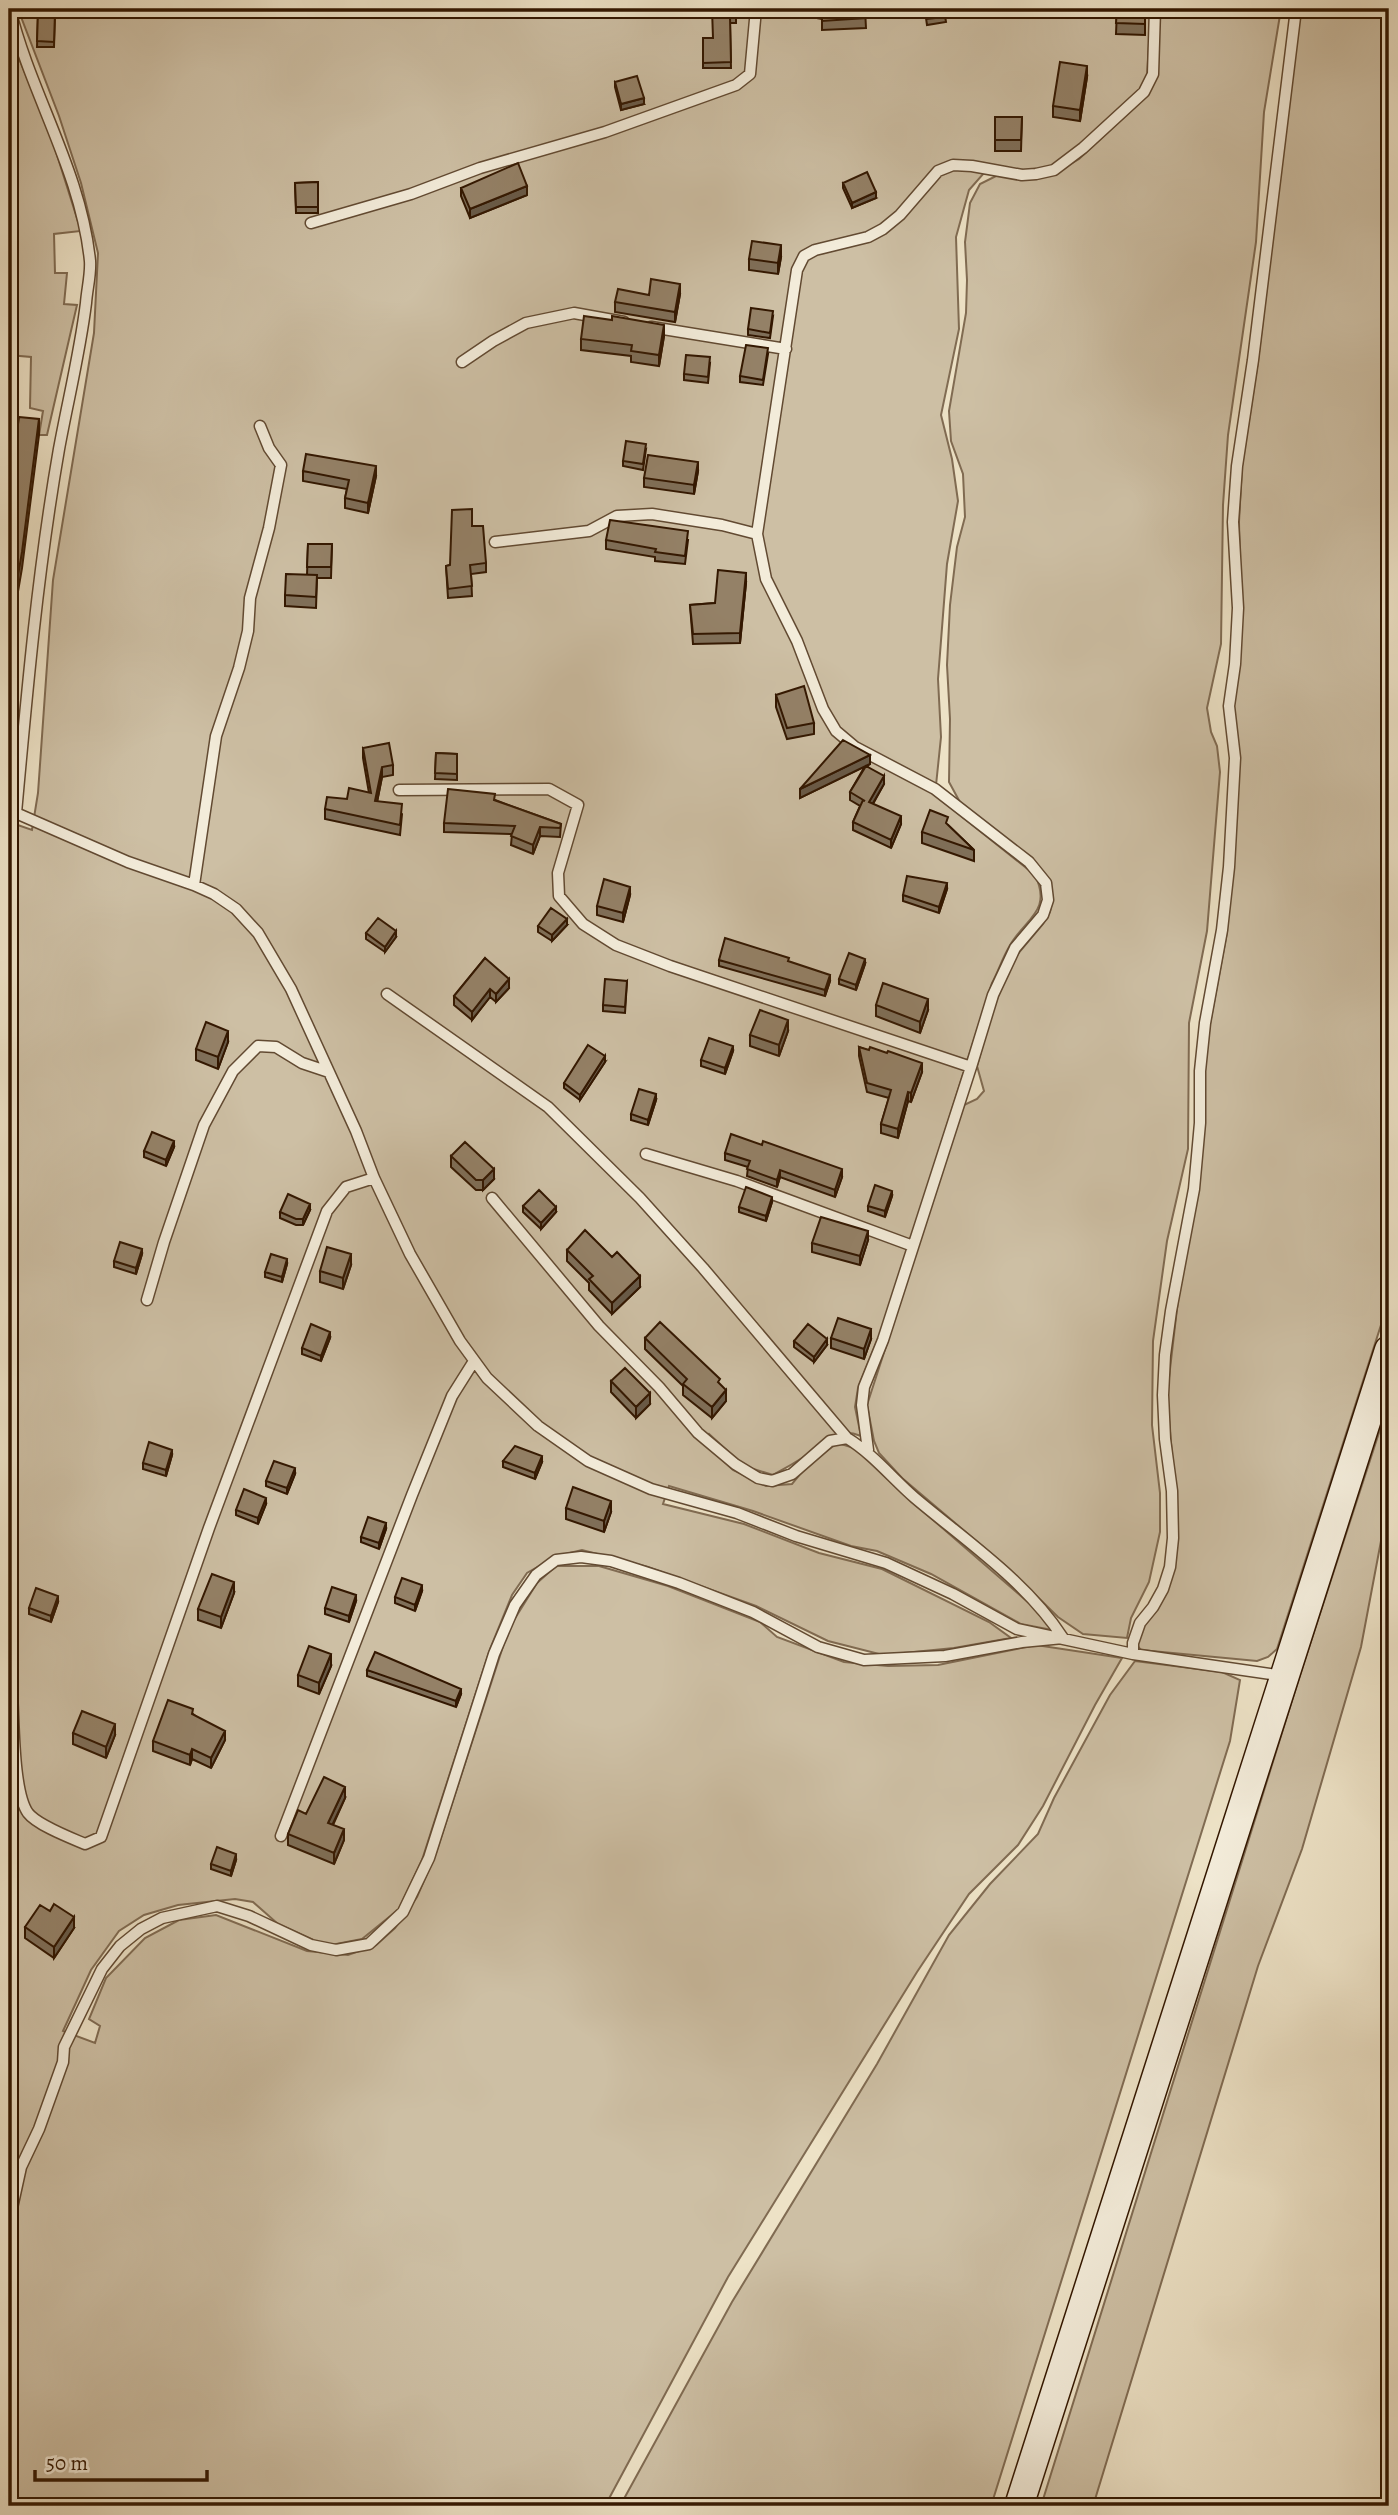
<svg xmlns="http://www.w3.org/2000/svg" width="1398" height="2515" viewBox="0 0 1398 2515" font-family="Alegreya,serif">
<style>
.green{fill:#cdbfa4;stroke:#806b52;stroke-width:2}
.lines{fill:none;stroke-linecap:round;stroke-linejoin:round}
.lane-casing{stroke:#624a32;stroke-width:13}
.secondary-casing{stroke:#331700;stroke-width:31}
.lane{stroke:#f3ecda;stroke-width:10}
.secondary{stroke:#f3ecda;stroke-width:28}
.wall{fill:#7f6f59;stroke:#331700;stroke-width:2}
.shaded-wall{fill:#685a48;stroke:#331700;stroke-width:2}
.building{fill:#948167;stroke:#331700;stroke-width:2}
</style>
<rect width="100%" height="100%" fill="#ede2c6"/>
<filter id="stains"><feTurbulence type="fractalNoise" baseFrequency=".00286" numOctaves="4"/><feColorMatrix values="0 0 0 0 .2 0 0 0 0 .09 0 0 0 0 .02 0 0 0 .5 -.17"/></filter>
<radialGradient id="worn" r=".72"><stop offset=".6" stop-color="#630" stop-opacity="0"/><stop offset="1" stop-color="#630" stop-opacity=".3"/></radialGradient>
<path class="green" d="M18 9H1151L1147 77 1139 93 1071 153 1049 167 1026 171 999 167 983 174 969 190 956 237 959 329 941 415 952 459 958 501 947 564 938 679 941 737 935 795 1035 875C1053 912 1024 919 1009 947 1002 959 998 972 992 983L884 1324 858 1388 855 1407 861 1436C836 1426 826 1441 807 1455 796 1462 784 1469 773 1475L744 1466 709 1434 703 1441 733 1470 766 1486 792 1484 810 1462 838 1443 857 1449 902 1493 1037 1610 1052 1630 1021 1624 931 1574 877 1551 851 1546 753 1511 669 1486 663 1504 744 1524 819 1553 882 1569 989 1622 1011 1638 954 1648 883 1655 828 1641 756 1606 648 1567 582 1550 557 1556 527 1573 512 1595 490 1649 422 1860 399 1909 362 1939 326 1946 278 1924 253 1902 235 1899 178 1905 144 1915 119 1931 91 1970 63 2031 95 2043 100 2026 89 2019 106 1978 145 1938 179 1920 216 1915 307 1951 348 1955 376 1945 395 1928 417 1897 436 1853 509 1628 537 1583 556 1566H599L668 1586 760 1622 777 1637 844 1662 888 1666 938 1665 1036 1645 1122 1658 1095 1705 1043 1806 1018 1845 969 1894 917 1972 728 2277 605 2506H9V822L32 830 38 793 53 580 94 333 98 253 81 183 59 116Z
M1158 9H1281L1264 112 1256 242 1228 435 1223 505 1221 644 1207 708 1211 732 1217 746 1220 772 1207 931 1189 1023 1188 1149 1167 1241 1153 1341 1152 1425 1160 1493V1532L1149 1582 1131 1618 1127 1638 1083 1634 1058 1617 1007 1567 902 1478 879 1453 874 1441 867 1405 964 1105 977 1099 984 1091 977 1066 991 1016 1003 982 1016 956 1043 924 1050 912 1053 897 1048 879 961 804 949 782 950 719 947 665 950 605 957 547 965 517 963 474 951 441 949 411 966 313 967 280 965 242 970 203 980 184 998 175 1057 172 1079 159 1135 107 1150 88Z
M1300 9H1389V1300L1277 1649 1268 1657 1257 1661 1141 1650 1137 1645 1143 1627 1157 1610 1167 1592 1174 1568 1175 1491 1167 1395 1210 1024 1227 932 1233 706 1241 609 1239 522 1242 466 1258 361Z
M9 34 51 136 81 231 54 234 55 273H67L64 304 77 305 47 435H39L43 411 30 408 31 357 9 355 13 305 11 264H9Z
M1389 1402V1511L1381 1541 1361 1647 1302 1849 1258 1966 1093 2506H1041L1300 1675Z
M1135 1661 1222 1672 1240 1680 1230 1741 991 2506H620L732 2302 877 2064 949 1935 990 1884 1038 1834 1054 1798 1110 1695Z"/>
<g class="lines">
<g class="lane-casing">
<path id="lane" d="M10 9C31 95 81 171 90 261 91 274 87 289 86 303 80 352 68 400 59 449 38 569 27 691 16 813
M311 223 411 194 480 168 605 132 736 85 750 74 756 9
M651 327 786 349
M462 362 493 341 526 323 574 313 624 322
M495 542 589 531 617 516 652 514 722 525 757 534
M399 790 549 789 578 805 558 873 559 896 583 924 616 945 670 966 971 1067 883 1340 864 1387 862 1405 868 1450
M9 810 128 862 194 885 214 894 236 909 258 933 291 989 356 1131 374 1178 410 1254 460 1341 487 1378 538 1426 588 1461 651 1489 737 1513 796 1536 886 1563 953 1594 1017 1629 1133 1654 1284 1676
M194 885 216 736 239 668 248 631 250 598 269 528 281 465 269 448 260 426
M971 1067 993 995 1015 948 1043 915 1048 900 1046 883 1029 862 935 789 855 747 836 731 823 709 797 641 766 579 757 534 797 270 804 256 815 250 868 237 883 229 900 215 938 171 953 165 972 166 1022 175 1036 174 1054 170 1083 148 1144 92 1153 74 1155 9
M646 1154 737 1181 913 1246
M492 1198 599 1326 659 1387 698 1433 735 1464 758 1478 772 1481 792 1474 830 1441 847 1438
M147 1300 164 1242 204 1125 233 1071 258 1046 276 1047 302 1063 329 1072
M1133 1654V1643L1140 1623 1153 1607 1163 1589 1170 1567 1173 1538 1172 1491 1165 1439 1163 1395 1165 1355 1171 1311 1194 1189 1200 1123V1071L1205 1023 1222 930 1229 867 1235 758 1229 706 1235 664 1238 608 1233 522 1237 466 1253 360 1296 9
M9 1689 12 1694C14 1722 13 1792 28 1813 37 1825 71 1838 85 1844L101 1837 209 1528 327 1211 346 1187 374 1178
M281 1836 412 1495 452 1396 474 1361
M10 2217 21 2167 39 2129 63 2062 64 2047 102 1969 120 1946 141 1929 162 1918 217 1906 249 1916 311 1945 336 1950 369 1944 403 1912 429 1858 494 1654 515 1605 536 1575 556 1560 581 1557 611 1561 679 1583 753 1612 818 1647 864 1660 945 1656 1022 1642 1063 1638C1026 1581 966 1541 915 1498 892 1478 873 1454 847 1438L703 1268 640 1198 548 1107 387 994"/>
</g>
<g class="secondary-casing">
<path id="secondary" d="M1019 2506C1140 2120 1268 1736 1389 1350"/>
</g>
<use href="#lane" class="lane"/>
<use href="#secondary" class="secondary"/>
</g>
<path class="wall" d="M736 9V23H730L731 68H703V38H713Z
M816 9H865L866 28 822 30V19L816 18Z
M915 9H944L946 22 927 25 925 11 915 12Z
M1117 9H1145V35L1116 34Z
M38 12 55 13 54 47H37Z
M1087 77 1080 121 1053 117V106Z
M615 82 644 104 621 110 615 87Z
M995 117H1022L1021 151H995Z
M318 182V213H296L295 183Z
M843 183 876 198 852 208 843 188Z
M461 188 527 195 470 218 461 196Z
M781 257 778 274 749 270V259Z
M680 294 675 322 615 312V302L649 295Z
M773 316 770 338 748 335V329Z
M664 336 659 366 631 362V356L581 350V339Z
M768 354 763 385 740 382V376Z
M710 363 708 383 684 380V374Z
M646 449 643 470 623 466V461Z
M303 471 376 476 368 513 345 508V498L347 489 303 481Z
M698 471 694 494 644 487V478Z
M472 526 486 563V572L471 574 472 596 448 598 446 566 450 565Z
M606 540H688L685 564 655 561V557L606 549Z
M308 544H332L331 578H317L316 608 285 606V595L307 575Z
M746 583 740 643 693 644 690 605 715 603Z
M776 695 814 723V734L787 739 776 707Z
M363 748 393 765V775L382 777 377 802 402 814 400 835 325 819V809L347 799 369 793 363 758Z
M436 753 457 754V780L435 779Z
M870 764 867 766 884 784 873 804 901 824 891 848 853 830V822L860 806 850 800V792L865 766 800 798V789Z
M495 800 561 824 560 837 540 836 533 854 511 845 512 834 444 832V823Z
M948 825 974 850V861L922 843V832Z
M947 889 939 913 903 901V895Z
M630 895 623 922 597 915V906Z
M567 925 552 941 538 932V926Z
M366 933 396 937 385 952 366 939Z
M485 958 509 988 496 1002 490 997 472 1020 454 1005V996Z
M719 960 830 981 825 996 719 966Z
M865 964 856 990 839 984V979Z
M627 981 625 1013 603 1011V1005Z
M876 1005 928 1010 920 1033 876 1016Z
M788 1031 779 1056 750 1046V1035Z
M228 1042 218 1069 196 1060V1049Z
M859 1047 922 1072 911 1102 908 1101 898 1138 881 1133V1124L889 1098 867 1092 859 1056Z
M733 1051 725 1074 701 1066V1060Z
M605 1062 580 1100 564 1088V1083Z
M656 1100 648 1125 631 1120V1114Z
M174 1147 166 1166 144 1157V1151Z
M725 1153 842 1177 835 1197 780 1177 777 1187 747 1176 748 1167 725 1160Z
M451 1156 494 1179 483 1190H476L451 1167Z
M892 1196 885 1217 868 1211V1206Z
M772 1202 766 1221 739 1212V1207Z
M523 1206 556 1212 541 1229 523 1212Z
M310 1210 303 1225H296L280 1218V1212Z
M868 1240 860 1265 812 1252V1243Z
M567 1250 640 1287 612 1314 589 1290V1283L567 1261Z
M142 1254 136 1274 114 1267V1261Z
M287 1264 282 1282 265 1277V1272Z
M351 1265 343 1289 320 1282V1271Z
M330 1338 321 1361 302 1354V1348Z
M645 1338 720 1385 726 1401 712 1418 683 1395V1386L645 1349Z
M831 1338 871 1339 864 1359 831 1348Z
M794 1341 827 1345 814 1362 794 1347Z
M611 1381 650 1404 636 1418 611 1392Z
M172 1455 166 1476 143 1469V1463Z
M503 1461 542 1462 535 1479 503 1467Z
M295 1474 287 1494 266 1486V1481Z
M266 1504 258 1524 236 1515V1510Z
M566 1508 611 1512 604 1532 566 1519Z
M386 1529 379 1549 361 1542V1537Z
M422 1591 415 1611 395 1603V1597Z
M234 1593 221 1628 198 1620V1609Z
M356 1601 349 1622 325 1614V1608Z
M58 1602 51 1622 29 1614V1608Z
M331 1666 319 1694 298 1686V1675Z
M367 1670 461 1694 456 1707 367 1676Z
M193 1714 225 1740 211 1768 192 1759 190 1765 153 1751V1741Z
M73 1733 115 1735 106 1758 73 1744Z
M345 1798 333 1825 344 1840 334 1864 288 1845V1834L306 1814Z
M236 1860 231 1876 211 1869V1864Z
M25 1927 74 1928 54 1958 25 1938Z"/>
<path class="shaded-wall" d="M1087 66V77L1080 121V110Z
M644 98V104L621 110V104Z
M527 186V195L470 218V209Z
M876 192V198L852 208V203Z
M781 245V257L778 274V263Z
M680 284V294L675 322V312Z
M664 325V336L659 366V355Z
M39 419V435L22 568 9 644V628Z
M698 462V471L694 494V485Z
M376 466V476L368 513V503Z
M12 468V484H9V469Z
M746 573V583L740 643V633Z
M870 755V764L800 798V789Z
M382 767V777L375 812V801Z
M884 776V784L869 810V802Z
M901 816V824L891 848V840Z
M540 827V836L533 854V845Z
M947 883V889L939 913V907Z
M630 887V895L623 922V913Z
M567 919V925L552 941V935Z
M396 931V937L385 952V947Z
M865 959V964L856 990V985Z
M830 975V981L825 996V990Z
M509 979V988L496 1002V994Z
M490 989V997L472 1020V1012Z
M928 999V1010L920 1033V1022Z
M788 1020V1031L779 1056V1045Z
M228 1031V1042L218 1069V1057Z
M733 1046V1051L725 1074V1068Z
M605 1056V1062L580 1100V1095Z
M922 1063V1072L911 1102V1093Z
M908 1092V1101L898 1138V1129Z
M656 1094V1100L648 1125V1120Z
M174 1141V1147L166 1166V1160Z
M494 1169V1179L483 1190V1180Z
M842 1169V1177L835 1197V1190Z
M780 1170V1177L777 1187V1180Z
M892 1191V1196L885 1217V1211Z
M772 1197V1202L766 1221V1216Z
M310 1204V1210L303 1225V1219Z
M556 1207V1212L541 1229V1223Z
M868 1231V1240L860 1265V1256Z
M142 1249V1254L136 1274V1268Z
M351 1254V1265L343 1289V1278Z
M287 1259V1264L282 1282V1277Z
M640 1276V1287L612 1314V1303Z
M871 1329V1339L864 1359V1349Z
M330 1332V1338L321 1361V1356Z
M827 1339V1345L814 1362V1357Z
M726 1390V1401L712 1418V1407Z
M650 1393V1404L636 1418V1407Z
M172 1450V1455L166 1476V1470Z
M542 1456V1462L535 1479V1473Z
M295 1468V1474L287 1494V1488Z
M266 1498V1504L258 1524V1518Z
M611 1501V1512L604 1532V1521Z
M386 1523V1529L379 1549V1543Z
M234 1582V1593L221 1628V1617Z
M422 1585V1591L415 1611V1605Z
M356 1595V1601L349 1622V1616Z
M58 1596V1602L51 1622V1616Z
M331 1654V1666L319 1694V1683Z
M461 1689V1694L456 1707V1701Z
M115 1724V1735L106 1758V1747Z
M225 1731V1740L211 1768V1758Z
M192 1749V1759L190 1765V1755Z
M345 1787V1798L328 1834V1823Z
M344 1829V1840L334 1864V1853Z
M236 1854V1860L231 1876V1871Z
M74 1917V1928L54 1958V1947Z"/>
<path class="building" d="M712 9H736V17H730L731 62 703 63V38H713Z
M816 9H865L866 18 822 21V9Z
M925 9H944L946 17 927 19Z
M1117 9H1145V24L1116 23Z
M38 12 55 13 54 42 37 41Z
M1060 62 1087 66 1080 110 1053 106Z
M637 76 644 98 621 104 615 82Z
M995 117H1022L1021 140H995Z
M518 163 527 186 470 209 461 188Z
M867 172 876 192 852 203 843 183Z
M318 182V207H296L295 183Z
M752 241 781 245 778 263 749 259Z
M651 279 680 284 675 312 615 302 618 289 649 295Z
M751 308 773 311 770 333 748 329Z
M584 316 612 320V316L664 325 659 355 631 351 632 345 581 339Z
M746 345 768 348 763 380 740 376Z
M686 355 710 357 708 377 684 374Z
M19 417 39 419 22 552 9 628V495L12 468 9 469V448L14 452Z
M626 441 646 444 643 464 623 461Z
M306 454 376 466 368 503 345 498 349 480 303 471Z
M648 455 698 462 694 485 644 478Z
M472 509V526H483L486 563 470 565 472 586 448 589 446 566 450 565 452 510Z
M610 520 688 531 685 556 655 552 656 549 606 540Z
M308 544H332L331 567H307Z
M718 570 746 573 740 633 693 634 690 605 715 603Z
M286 574 317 575 316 597 285 595Z
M804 686 814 723 787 728 776 695Z
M843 740 870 755 800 789Z
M389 743 393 765 382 767 375 801 402 804 400 825 325 809 327 797 347 799 349 788 371 793 363 748Z
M436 753 457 754V774L435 773Z
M866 766 884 776 869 802 901 816 891 840 853 822 863 800 865 801 850 792Z
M448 789 495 794 494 800 561 824 560 828 540 827 533 845 511 836 515 826 444 823Z
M930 810 948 817 946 823 974 850 922 832Z
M907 876 947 883 939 907 903 895Z
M604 879 630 887 623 913 597 906Z
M551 908 567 919 552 935 538 926Z
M378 918 396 931 385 947 366 933Z
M725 938 789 958 788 961 830 975 825 990 719 960Z
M849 953 865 959 856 985 839 979Z
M485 958 509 979 496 994 490 989 472 1012 454 996Z
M605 979 627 981 625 1007 603 1005Z
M883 983 928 999 920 1022 876 1005Z
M760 1010 788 1020 779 1045 750 1035Z
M206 1022 228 1031 218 1057 196 1049Z
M709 1038 733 1046 725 1068 701 1060Z
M588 1045 605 1056 580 1095 564 1083Z
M859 1047 869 1050 870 1047 887 1053 888 1051 922 1063 911 1093 908 1092 898 1129 881 1124 891 1090 867 1083Z
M639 1089 656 1094 648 1120 631 1114Z
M152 1132 174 1141 166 1160 144 1151Z
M731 1134 762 1145 763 1141 842 1169 835 1190 780 1170 777 1180 747 1169 750 1161 725 1153Z
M465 1142 494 1169 483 1180H476L451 1156Z
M875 1185 892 1191 885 1211 868 1206Z
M746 1187 772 1197 766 1216 739 1207Z
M539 1190 556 1207 541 1223 523 1206Z
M288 1194 310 1204 303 1219H296L280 1212Z
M821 1217 868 1231 860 1256 812 1243Z
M585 1230 612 1257 617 1252 640 1276 612 1303 589 1279 593 1276 567 1250Z
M120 1242 142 1249 136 1268 114 1261Z
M327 1247 351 1254 343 1278 320 1271Z
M271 1254 287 1259 282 1277 265 1272Z
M838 1318 871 1329 864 1349 831 1338Z
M660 1322 720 1379 718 1382 726 1390 712 1407 683 1384 687 1379 645 1338Z
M311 1324 330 1332 321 1356 302 1348Z
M808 1324 827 1339 814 1357 794 1341Z
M625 1368 650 1393 636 1407 611 1381Z
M149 1442 172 1450 166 1470 143 1463Z
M515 1446 542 1456 535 1473 503 1461Z
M274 1461 295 1468 287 1488 266 1481Z
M573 1487 611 1501 604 1521 566 1508Z
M244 1489 266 1498 258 1518 236 1510Z
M368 1517 386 1523 379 1543 361 1537Z
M212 1574 234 1582 221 1617 198 1609Z
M402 1578 422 1585 415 1605 395 1597Z
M332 1587 356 1595 349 1616 325 1608Z
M36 1588 58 1596 51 1616 29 1608Z
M309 1646 331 1654 319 1683 298 1675Z
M375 1652 461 1689 456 1701 367 1670Z
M168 1700 193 1709 192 1714 225 1731 211 1758 192 1749 190 1755 153 1741Z
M82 1711 115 1724 106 1747 73 1733Z
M324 1777 345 1787 328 1823 344 1829 334 1853 288 1834 298 1810 306 1814Z
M217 1847 236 1854 231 1871 211 1864Z
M54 1904 74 1917 54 1947 25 1927 40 1905 50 1911Z"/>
<rect width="1398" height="2515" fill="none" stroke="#ede2c6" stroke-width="35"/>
<rect x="10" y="10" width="1377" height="2494" fill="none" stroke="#331700" stroke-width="3.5"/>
<rect x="18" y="18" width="1363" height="2480" fill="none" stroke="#331700" stroke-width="2"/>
<path d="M35 2470v10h172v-10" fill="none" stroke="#331700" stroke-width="3.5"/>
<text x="46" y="2470" font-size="21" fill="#331700" stroke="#f3ecda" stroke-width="5" paint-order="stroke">50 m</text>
<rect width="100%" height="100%" filter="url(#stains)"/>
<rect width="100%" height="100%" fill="url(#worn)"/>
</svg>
